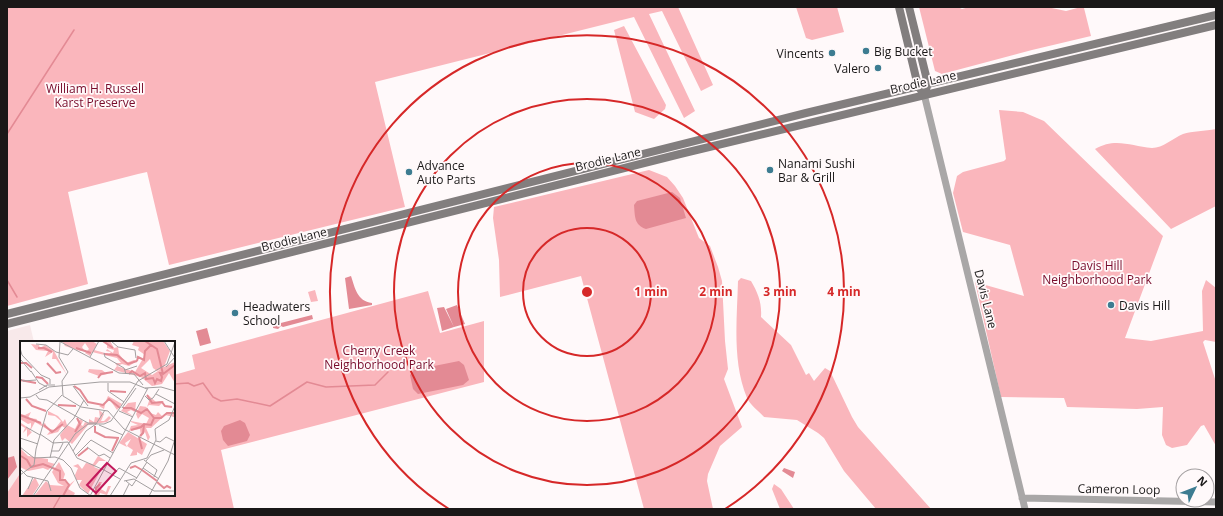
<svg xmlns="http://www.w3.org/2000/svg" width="1223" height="516" viewBox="0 0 1223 516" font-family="'Open Sans',sans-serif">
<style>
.built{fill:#f8e9ea}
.green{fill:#fab6bc}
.water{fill:#e38a94}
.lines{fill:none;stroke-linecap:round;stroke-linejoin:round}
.stream{stroke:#e38a94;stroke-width:1.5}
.tertiary{stroke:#a9a7a7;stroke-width:7}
.secondary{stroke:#827e7e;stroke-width:8}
.ring{fill:none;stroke:#d62828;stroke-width:2}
.poi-dot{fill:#3d7c91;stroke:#fff9fa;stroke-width:1.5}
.labels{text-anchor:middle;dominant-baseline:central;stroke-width:3.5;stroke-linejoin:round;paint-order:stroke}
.poi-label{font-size:12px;fill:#1a1818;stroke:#fff9fa;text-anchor:start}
.street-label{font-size:12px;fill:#1a1818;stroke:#fff9fa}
.park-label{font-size:12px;fill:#780b2b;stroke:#fff9fa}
.inset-river{fill:none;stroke:#e38a94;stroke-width:2}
.inset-road{fill:none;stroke:#a39fa0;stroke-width:1}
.view{fill:#c2185b;fill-opacity:0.15;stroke:#c2185b;stroke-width:2}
.inset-edge{fill:none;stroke:#1a1818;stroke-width:2}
.centre{fill:#d62828;stroke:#fff9fa;stroke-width:2}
.ring-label{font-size:12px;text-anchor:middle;font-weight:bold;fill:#d62828;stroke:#fff9fa;stroke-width:3.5;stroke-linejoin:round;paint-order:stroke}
</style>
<rect width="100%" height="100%" fill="#fff9fa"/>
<path class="built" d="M30 325 34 342H21V472L7 493V331Z"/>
<path class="green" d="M7 7H678L713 85 701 91 662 11 649 14 695 111 684 118 634 17 375 82 405 207 169 265 147 172 138 174 68 192 88 284 7 306Z
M796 7H837L844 32 812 40 806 38Z
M919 7H958L962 9 969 7H1047L1066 11 1081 7 1084 8 1091 36 1032 50 942 74 935 71Z
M624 26 666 105 665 109 654 119 635 112 614 30Z
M999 110 1023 112 1044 121 1163 236 1125 338 1151 341 1203 331 1202 291 1206 280 1216 288V342L1205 340 1203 342 1216 382V446L1204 425 1201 426 1187 445 1172 448 1166 445 1162 435 1163 407 1137 409 1067 407 1064 398 1001 397 975 282 1024 296 1010 245 963 232 953 193 957 176 963 172 1004 161 1006 159Z
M1216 129V206L1171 229 1095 149C1115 137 1131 146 1152 148 1163 148 1173 138 1183 134 1192 131 1205 131 1216 129Z
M649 170 667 177 675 186 683 198 699 238 710 246 718 267 722 281 725 341 728 369 724 379 742 427 720 446 708 474 707 481 713 509H644L581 276 500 297 499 260 493 218 494 207Z
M741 278 751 281C758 293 762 303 761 317L791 345 806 375 809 373 814 381 825 368 830 371 852 417 858 427 931 509H876L844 471 824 438 818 433 797 420 764 417C759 411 750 405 747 398 732 362 737 319 738 281Z
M315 290 318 301 311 302 308 292Z
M428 291 440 333 484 321V382L221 450 234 509H7V493L21 472V495H174V375L195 369 192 355Z
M774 484 781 489 794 509H780L772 489Z"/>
<path class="water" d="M672 192 680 198 686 218 646 229C634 225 635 216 634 205L637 201Z
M351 276C355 288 357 301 372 303V305L349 309 345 278Z
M457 305 465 324 454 327 446 309Z
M444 307 454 327 442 331 437 308Z
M312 315 313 319 283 327 281 326 278 329 273 328V325Z
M207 328 211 343 200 346 196 331Z
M459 361 464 365 469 380 463 385 418 394 413 389 410 375 414 370Z
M240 420 245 423 250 435 247 441 228 446 223 440 221 431 224 426Z
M14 456 17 467 7 480V458Z
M784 468 795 472 793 478 782 471Z"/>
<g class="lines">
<path class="stream" d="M7 134 74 30
M7 280 17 297
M174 384 188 383 194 386 203 383 213 397 221 401 237 399 270 406 307 382 326 387 375 385 388 372
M53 509 61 495"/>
<path class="tertiary" d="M924 94 1025 509
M1022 498 1216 502"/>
<path class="secondary" d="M899 7 918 86 921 90
M909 7 928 84 926 89
M7 314 806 113 1216 15
M7 324 680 154 1216 25"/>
</g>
<g class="ring">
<circle cx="587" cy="292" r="64"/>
<circle cx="587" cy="292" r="129"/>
<circle cx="587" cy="292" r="193"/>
<path d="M449 509A257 257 0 1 1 725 509"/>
</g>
<g class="poi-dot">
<circle cx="866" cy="51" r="4"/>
<circle cx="832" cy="53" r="4"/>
<circle cx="878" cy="68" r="4"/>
<circle cx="770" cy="170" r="4"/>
<circle cx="409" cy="172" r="4"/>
<circle cx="1111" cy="305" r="4"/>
<circle cx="235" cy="313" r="4"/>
</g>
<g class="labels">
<g class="poi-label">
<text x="874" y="51">Big Bucket</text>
<text x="824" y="53" text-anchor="end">Vincents</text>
<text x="870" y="68" text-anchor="end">Valero</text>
<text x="778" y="163">Nanami Sushi<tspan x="778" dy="14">Bar &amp; Grill</tspan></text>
<text x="417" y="165">Advance<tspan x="417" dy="14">Auto Parts</tspan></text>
<text x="1119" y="305">Davis Hill</text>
<text x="243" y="306">Headwaters<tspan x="243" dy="14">School</tspan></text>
</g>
<g class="street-label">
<text transform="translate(923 82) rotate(-13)">Brodie Lane</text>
<text transform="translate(608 159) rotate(-14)">Brodie Lane</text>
<text transform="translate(294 239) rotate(-14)">Brodie Lane</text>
<text transform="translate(986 299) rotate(76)">Davis Lane</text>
<text transform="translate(1119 489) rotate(1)">Cameron Loop</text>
</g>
<g class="park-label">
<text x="95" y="88">William H. Russell<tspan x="95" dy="14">Karst Preserve</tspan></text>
<text x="1097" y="265">Davis Hill<tspan x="1097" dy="14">Neighborhood Park</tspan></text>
<text x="379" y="350">Cherry Creek<tspan x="379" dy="14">Neighborhood Park</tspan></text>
</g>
</g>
<g transform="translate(20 341)">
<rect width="155" height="155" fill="#fff9fa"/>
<path d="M42 0H72L77 3 74 9 89 13 91 11 86 10 87 8 93 12 94 9 87 7V4L81 0H90L94 7 98 6 99 13 106 22 114 19 117 20 109 25 102 23 97 25 115 31 125 14 118 9 119 6 112 4 114 0H143L150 10 144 26 155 21V42L149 32 142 43 132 45 121 36 94 29 97 25 95 22H101L97 17 72 11 70 15 65 12 69 8 65 2 62 6 64 9 61 10 45 5ZM130 18 133 27 137 30 141 28 132 34 121 27ZM11 3 19 4 20 7 25 4 34 10 47 34 36 18H32L33 11 25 16 28 10 16 9ZM69 28 82 29 87 33 95 31 79 35 68 31ZM127 53 136 61 144 60 139 65 129 64 126 67 130 72 136 74 138 71 143 76 147 71 155 72 154 76 145 74 131 87H126L130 96 128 100 125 91 121 96 120 88 109 90 111 85 118 84 111 81V80L126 83 129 77 122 73 118 78 116 73 120 65 127 66 129 60ZM88 55 102 63 97 69 90 59 86 60 84 68 79 65 85 62ZM116 61 115 71 111 69 107 71 113 75 101 70 108 62ZM79 69 84 73 81 80H84L89 75 91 77 87 81 68 84 52 103 45 97 42 100 40 94 45 87 42 85 38 91 27 94 30 90 15 81 10 90 12 91 7 96V88L3 92 5 87 0 84 1 82 10 88 11 86V82L8 83 0 78V73L5 74 11 71 8 77 17 78 16 80 23 83 25 82 27 87 34 89 41 80 35 75 28 74V70L38 75 43 81 45 78 47 84 55 88 60 78 63 80 61 84 63 85 65 81 69 82V78L74 81 75 76 80 77ZM108 91 127 103 122 114 117 111V114L110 115 113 109 107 105 111 98 105 102 107 106 99 102ZM0 107 8 115 28 118V121L35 123 28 129 23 127 8 130 0 126ZM78 115 86 120H79L74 126 81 129 68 153 59 144 62 139H56L55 134 58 127 53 125 58 123 62 128 66 122 73 123ZM39 121 45 133 43 139 50 143 55 139 48 148 55 152 54 154 14 155 26 140 30 144 44 145 38 142 32 131ZM15 136 19 144 12 155H2ZM79 141H82L79 147 86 151 88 145H91L87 154 80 152 79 155 74 154Z" fill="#fab6bc" fill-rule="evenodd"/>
<path class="inset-river" d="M83 0 93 7M125 0 137 8 143 33 155 24M18 7H24L32 11M56 7 71 12M84 13 97 14 108 23 117 20M117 20 118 16 124 19 125 10 131 4M0 22H6L12 27M27 22 36 32 41 31M109 33 112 30 120 35 125 32 126 38 133 37 135 42 137 38 141 40 142 36 140 32H143M16 36 22 37 28 43M78 37 81 33 93 31M0 39 16 42M54 45 60 49 68 61 83 64 89 58 100 67M90 50 106 51M127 54 132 62 142 61 145 65 152 66M6 58 12 65 26 70M38 64 56 65M103 67H111L121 72 127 68 134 77H141L147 72H155M0 74 21 82M24 84 32 91 43 83M75 85V91L85 96 99 97M111 89 121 86 124 83 131 84 134 77M55 91 60 83 57 77M120 95 123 92 124 84M119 96 122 108M92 110 98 97M1 115 7 119 11 126 23 123 40 130V139H45L49 144 43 155M58 115 68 107M110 127 115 125 122 129M122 129 137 140M137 141 144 147 147 145 151 147M76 155V147L80 143"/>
<path class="inset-road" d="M39 0 99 32 114 33 123 44M91 0 98 6 115 9 116 17M144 0 155 17M40 1 39 16 48 31 42 40 43 55 61 66 88 70 104 88 155 114M16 3 26 4 36 11 48 14 53 8M0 7 2 14 21 34 30 38V43M84 12 85 16 104 27 106 33M70 16 79 0M1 19 11 31M146 26 155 16M105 29 117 25M11 30 19 42 27 46M0 37 3 40 16 39M88 42V50L104 61M53 45 68 65M125 47 141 46 155 50M19 49 27 44H35M136 53 155 63M16 54 19 58 27 59 68 82H76M125 55 129 59 133 57 139 48M0 57 10 56 29 46 80 41H110L127 48M102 67 116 47M99 70 113 76M79 84 103 94M6 86 20 94M20 93 33 102 48 101 57 117 84 129M0 97 18 103M71 99 93 112M136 100 140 101 146 96 154 100M0 106 14 117 35 116 43 119 51 127 60 147 71 155M67 106 79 115 84 113 90 117M31 110H39L43 102M53 110 66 90 76 83 85 69M55 115 71 99M30 117 34 99 54 77 64 59M124 119 137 129 134 136M126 120 131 114 144 109M123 127 139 138M0 128 7 135 28 140 31 150M84 129 100 138M0 134 14 124 16 108 27 70 42 54M93 134 99 127 117 137M116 138 127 121M104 140 114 138 134 150H155M106 140 112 145 116 139M8 148 13 136M13 155 55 93 68 83H84L91 80 118 40 147 23 155 1M70 155 128 47M90 155 111 122 127 117 136 99 135 88 149 79 155 65M103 155 109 143M129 155 148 120 155 98"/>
<path class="view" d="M87 122 96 130 76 152 67 144Z"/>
<rect width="155" height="155" class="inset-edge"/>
</g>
<circle cx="587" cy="292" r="6" class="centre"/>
<g class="ring-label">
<text x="651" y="296">1 min</text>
<text x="716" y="296">2 min</text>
<text x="780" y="296">3 min</text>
<text x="844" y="296">4 min</text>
</g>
<rect width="1223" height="516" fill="none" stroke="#1a1818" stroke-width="16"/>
<g transform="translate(1195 488) rotate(47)"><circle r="19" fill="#fff9fa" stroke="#a39fa0"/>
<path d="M0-3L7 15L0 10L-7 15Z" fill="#3d7c91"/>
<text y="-6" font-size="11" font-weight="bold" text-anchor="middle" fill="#1a1818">N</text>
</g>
</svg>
